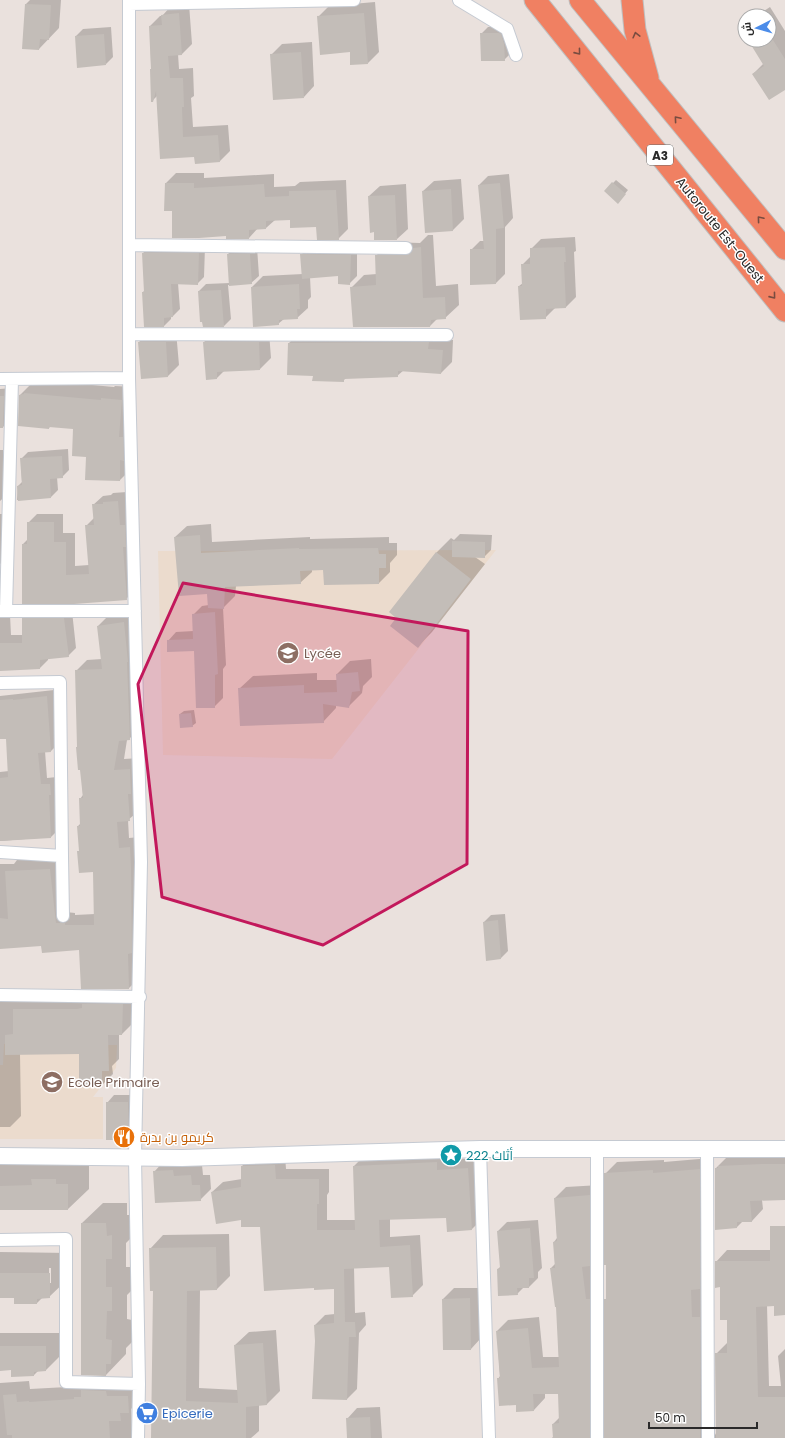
<svg xmlns="http://www.w3.org/2000/svg" width="785" height="1438" viewBox="0 0 785 1438" font-family="Poppins,Cairo,sans-serif">
<style>
.education{fill:#ebdbcd}
.shadow{fill:#0003;fill-rule:evenodd}
.building{fill:#c3bdb8}
.lines{fill:none;stroke-linecap:round;stroke-linejoin:round}
.minor-casing{stroke:#c5cad2;stroke-width:14}
.secondary-casing{stroke:#c5cad2;stroke-width:18}
.motorway-casing{stroke:#bfbfbf;stroke-width:23}
.minor{stroke:#fff;stroke-width:12}
.secondary{stroke:#fff;stroke-width:16}
.motorway{stroke:#f08062;stroke-width:21}
.oneway{stroke:#794c40}
.marked{fill:#c2185b;fill-opacity:0.2;stroke:#c2185b;stroke-width:3;stroke-linejoin:round}
.labels{text-anchor:middle;dominant-baseline:central;stroke-width:3;stroke-linejoin:round;paint-order:stroke}
.shield{fill:#fff;stroke:#6a6a6a;stroke-width:1}
.shield-label{font-size:12px;font-weight:bold;fill:#2a2a2a}
.street-label{font-size:13px;fill:#2a2a2a;stroke:#fff}
.education-label{font-size:13px;fill:#785e54;stroke:#fff;text-anchor:start}
.food-label{font-size:13px;fill:#c56008;stroke:#fff;text-anchor:start}
.culture-label{font-size:13px;fill:#0d838f;stroke:#fff;text-anchor:start}
.shop-label{font-size:13px;fill:#366cbe;stroke:#fff;text-anchor:start}
</style>
<rect width="100%" height="100%" fill="#eae1dd"/>
<path class="education" d="M496 550 332 759 163 755 158 551Z
M4 1044 117 1045 116 1068 93 1097H103V1139H0V1065H3Z"/>
<path class="shadow" d="M30 0H61L59 28 39 49 26 4Z
M375 2 379 52 368 63 351 51 318 17 329 6Z
M189 4 192 44 182 54H178L179 69 193 68 194 96 191 98 193 127 228 125 230 151 220 161 195 156 161 158 157 96 152 101 150 26 160 16H162L172 5Z
M770 7 785 31V89L753 74 764 63 749 40H769V16H756Z
M506 26 511 53 504 60 481 34 488 27Z
M745 26V34L742 29Z
M111 27 113 57 106 64 76 36 83 29Z
M312 42 314 86 304 97 271 55 282 44Z
M176 173H204V178L274 174V187L295 186 300 182 346 180 348 229 338 239 317 226 291 219 275 220 266 228H258L249 238 227 235 173 210 166 183Z
M509 174 513 218 505 227V274L496 283 471 250 480 241H484L479 185 488 176Z
M461 179 464 219 453 230 426 232 423 191 434 181Z
M616 180 628 190 618 202 605 191Z
M406 184 408 229 397 239 369 196 380 186Z
M428 235H433L436 286 458 284 459 305 445 318H438L430 326 351 288 364 275 377 274 376 256 389 242 420 243Z
M575 237 576 251 574 252 576 297 566 307H556L545 318 519 286 523 283 522 265 531 256V249L541 239Z
M150 246 205 247 204 277 197 284 178 283 180 309 173 316H171V319L164 326H145L143 292 145 290 143 253Z
M235 247H257L259 276 251 283 228 285 231 319 224 326 199 291 206 284 230 283 228 254Z
M308 248H357V276L349 284 339 275 310 277 311 297 308 300V308L297 318 284 319 278 324 252 287 263 276 303 274 301 255Z
M150 331H176L179 365 168 376 142 378 139 342Z
M215 331 269 332 271 358 260 369 225 370 217 378 204 342Z
M300 332 453 340 452 362 441 373 404 370 397 376 346 378 344 380 314 375 288 374 289 343Z
M38 380 114 387 115 386 134 387 133 467 120 480 87 456 74 428 51 426 49 428 20 395 33 382Z
M12 388V418L3 427H0V389Z
M68 449 69 470 62 477H57L58 490 51 497 17 500 18 486 22 482 21 459 28 452Z
M0 450H3L6 479 10 492 0 501Z
M127 492 135 590 126 599 87 602 23 544 28 539V523L37 514H63V533H75V566L89 565 86 526 94 518 93 505 103 496 111 495 113 493Z
M0 514H7L8 557 0 564Z
M211 524 212 542 310 537V539L389 537V543H397V555L390 563V572L379 583 324 569 312 570V572L300 583 236 586 235 596 223 608 226 665 223 669V698L214 707 195 650 168 641 176 632 194 631 193 615 202 606 209 605 208 593 175 537 187 526Z
M460 534 492 535 491 550 484 557H475L485 564 432 632 418 646 398 617 390 612 437 552 451 538 454 540Z
M31 611H72L76 648 68 656 48 658V660L40 668 0 667V615H10L11 635H23V619Z
M134 612 140 728 129 739 127 740 124 759 140 758 141 809 128 820 129 838 140 837V977L129 988H82L80 949 42 945 0 948V864H14L17 860 61 859 66 912 75 913V915L95 914 94 871 80 850 78 826 81 823 80 799 83 795 76 671 87 660 102 659 98 626 109 615Z
M371 659 372 677 363 686 362 693 349 706 336 705V708L323 722 239 689 253 676 317 673V680H337V674L350 661Z
M54 690 58 744 51 751H45L47 778 57 777 58 830 51 837 0 841V772L9 771 7 738H0V696Z
M194 710 196 723 192 726 180 714 184 711Z
M505 914 508 951 501 958 487 960 484 922 491 915Z
M134 994 133 1023 122 1034H119V1059L112 1066 113 1074 102 1085 80 1053 20 1054 21 1116 10 1127H0V998Z
M114 1095H135V1132L127 1139 107 1103Z
M447 1152V1160L478 1158 482 1219 472 1229 447 1217 390 1219V1237L420 1235 423 1285 412 1296 390 1266 354 1267 355 1313 365 1312 366 1325 359 1333 357 1389 347 1399 316 1341 315 1325 325 1315 335 1314V1288L261 1226 242 1219 212 1192 223 1182 242 1179V1166L252 1156 285 1155 286 1169H329V1192L327 1195V1220H356L354 1166 364 1156Z
M785 1153V1199L762 1200 763 1209 752 1221H743L737 1227 716 1229V1168L727 1157Z
M711 1158V1426L716 1435V1354L728 1342V1319L716 1262 727 1250H771L785 1235V1314L775 1305H767L769 1386H781L778 1356 785 1349V1438H552L554 1436 553 1424 560 1417 559 1393H545V1398L534 1410 517 1404 498 1379 500 1376 497 1331 508 1320 539 1317 543 1357H559L557 1306 551 1268 555 1264 554 1242 557 1238 555 1198 566 1187 600 1185V1426L606 1435V1299L607 1298 606 1173 617 1162 664 1160V1162Z
M24 1159V1165H47L53 1159 89 1164V1189L68 1209H0V1162Z
M164 1161 202 1165 203 1175H210L211 1189 200 1200 154 1172Z
M103 1203H127V1215H132V1237L126 1243V1267H132V1290L127 1295V1319L132 1320V1342L126 1348V1354L106 1375 82 1223Z
M538 1220 542 1268 538 1272V1278L529 1287H524L517 1294 498 1269 501 1266 498 1231 507 1222Z
M229 1234 230 1276 217 1289 200 1290 199 1388 238 1390 235 1345 249 1332 276 1330 280 1391 267 1404 259 1405V1431L251 1438H152L154 1290 150 1249 163 1235Z
M0 1252 70 1253V1277L49 1297 42 1298 37 1303 15 1297H0ZM49 1268H51V1283H49Z
M454 1288H481V1338L471 1349 443 1299Z
M0 1333H59V1357L46 1370H39L34 1375 12 1369 0 1370Z
M29 1381 30 1389 141 1383 142 1398 131 1409 132 1436H141V1438H0V1383Z
M380 1407 382 1438H348L347 1419 357 1408Z"/>
<path class="building" d="M25 4 51 5 49 40 40 39 39 50 22 49Z
M179 13 182 55 168 56 170 78H183L184 107H182L183 137 218 135 220 162 195 164 194 157 160 159 156 91 153 102H151L150 69H151L149 26 162 25 161 15Z
M364 13 368 64 350 65V52L320 55 317 16Z
M480 33H499L501 34 504 44 505 61H481Z
M104 34 106 65 77 68 75 36Z
M748 40H773L785 59V90L769 100 752 74 764 66Z
M301 52 304 98 273 100 270 54Z
M612 182 626 194 618 204 604 191Z
M165 183H194V188L264 184 265 197 289 196V191L336 190 339 240H317L316 227 290 228V220L266 221V229L249 230V239H226V236L199 238H172V211H164Z
M500 183 504 228 496 229V284L470 285V249H484L478 185Z
M451 189 453 231 425 233 422 191Z
M395 195 397 240H374V232L370 233 368 196Z
M421 247 423 298 445 297 446 319 431 320 430 327H353L350 287 376 285 375 255H406L412 252 413 248Z
M565 247 566 262H564L566 308 546 309V319L520 320 518 286H522L521 264H530V248Z
M142 253H199L198 285 171 284 173 317 164 318V327H144L142 292H144Z
M227 254H250L252 284 229 286Z
M300 254 351 255 350 285 338 284V276L302 279Z
M299 284 300 309H297L298 319 279 320V325L253 327 251 287Z
M221 290 224 327H203L202 322H200L198 291Z
M138 342H166L168 377 141 379Z
M203 342H259L260 370 217 372V379L206 380Z
M429 342 428 349 443 350 441 374 398 371V377L344 379V382L312 381 313 376 287 375 288 343Z
M24 393 101 400V398L122 400 119 437H123L124 461 120 460V481L85 480 86 457 72 456 73 429 49 427V429L18 426 19 395 24 394Z
M0 396H4L3 428H0Z
M62 456 63 478 50 479 51 498 18 501 17 486 22 485 20 458Z
M118 501 120 525H125L126 547H123L127 600 74 604H22V544H27V522H54V542H66V575L89 574 85 525H94L92 504H103V502Z
M200 535 201 553 299 548V549L378 548 379 554H386V568H379V584L324 585 323 570 300 571 301 584 225 587 224 609 208 608 207 594 179 596 174 537Z
M452 541 485 542V558L452 557Z
M436 552 471 579 418 648 390 626 396 618 389 612Z
M215 612 218 674 215 675V708H196L194 651 167 652V640L193 639 192 614Z
M22 618H64L69 657 40 660V669L0 671V643H22Z
M124 622 128 662H127L130 740 119 741 114 770 130 769 131 794H128L130 821 117 822 119 848 130 847 131 868 132 953 128 954 129 989H81L79 950 42 953 41 946 0 949V918L8 919 5 871 50 869 56 923H65V925H94L93 872 79 873 77 851H79L77 826H80L79 798H83L80 770H78L76 747H77L75 670 102 669 97 626Z
M358 672 360 691 352 692 349 708 323 704 324 723 240 726 238 688 304 685V693L337 692 336 674Z
M47 696 51 752 38 753 41 784H50L51 795H49L51 838 0 841V778L8 777 6 739H0V700L13 699V700Z
M191 713 193 727 180 728 179 714Z
M498 920 501 959 486 961 483 922Z
M82 1004H123L122 1035H108L109 1071H102V1086H79V1054L5 1055V1035L13 1034V1009H77L82 1008Z
M106 1102H128V1140H106Z
M437 1162V1170L468 1168 472 1230 447 1232 446 1218 379 1220 380 1247 410 1245 413 1297 391 1298 389 1267 344 1269 345 1322H355L356 1337H349L347 1400 312 1399 315 1341 314 1325 334 1323V1289L314 1290V1288L264 1291 260 1227H241V1220L216 1224 211 1192 241 1187V1166L275 1165 276 1179H319V1204H317V1230H355L353 1166Z
M762 1164H785V1200L750 1201 752 1222H737V1228L715 1230V1168H718V1166Z
M700 1169V1289L691 1290 692 1317H700V1438H604V1299H606V1265H604V1173L653 1170V1173Z
M173 1170 174 1176 191 1175 192 1185H200L201 1201 155 1203 153 1171Z
M31 1179H56V1184H68V1210H0V1186L32 1185Z
M590 1195V1266L582 1267 586 1299H590V1438H553L552 1424 559 1423 558 1394H533L534 1411 516 1412V1405L499 1406 497 1378H500L496 1331 528 1328 532 1368 559 1367 556 1307H555L550 1268H555L553 1242 557 1241 554 1198Z
M81 1223H106L107 1236 112 1235V1259H106V1287H112V1311H107L106 1339 112 1340 111 1364H106V1376L81 1375Z
M770 1226H785V1315L774 1316V1306L756 1307 758 1397H785V1438H716L715 1353H727V1320H720V1287L715 1288V1261H770Z
M530 1228 534 1278H529V1288H517L518 1295 498 1296 497 1269 500 1268 497 1231Z
M216 1247 217 1290 187 1291 186 1401 238 1403 234 1345 263 1343 267 1405 246 1407V1438H151L153 1291H150L149 1248Z
M0 1273H50V1298L37 1299V1304H14V1298H0Z
M470 1298 471 1350H443L442 1299Z
M0 1346H46V1371L34 1372V1376L11 1377V1370L0 1371Z
M81 1390 106 1391 107 1396H128L129 1413H120L121 1421H109L110 1438H12V1435H7L3 1395 16 1394 17 1402 29 1401V1402L74 1399V1397H81Z
M370 1417 371 1438H347L346 1418Z"/>
<g class="lines">
<g class="minor-casing">
<path id="minor" d="M129 0V378L141 862 135 1157 139 1384 138 1438
M459 0 507 29 516 55
M129 4 354 0
M129 245 406 248
M129 334 447 335
M0 379 129 378
M0 611H135
M6 611 12 379
M0 683 60 682 62 856 0 852
M62 856 63 916
M0 995 140 997
M480 1149 489 1438
M707 1149 708 1438
M0 1240 66 1239V1382L139 1384
M597 1438V1149"/>
</g>
<g class="secondary-casing">
<path id="secondary" d="M0 1156 182 1158 480 1149H785"/>
</g>
<g class="motorway-casing">
<path id="motorway" d="M535 0 785 311
M580 0 785 249
M632 0 635 30 648 78"/>
</g>
<use href="#minor" class="minor"/>
<use href="#secondary" class="secondary"/>
<use href="#motorway" class="motorway"/>
</g>
<defs><path id="oneway-chevron" d="M-2-3.5L2.5 0L-2 3.5" fill="none" stroke-width="1.6" stroke-linecap="round" stroke-linejoin="round"/></defs>
<g class="oneway">
<use href="#oneway-chevron" transform="translate(636 35) rotate(-104)"/>
<use href="#oneway-chevron" transform="translate(578 52) rotate(51)"/>
<use href="#oneway-chevron" transform="translate(677 119) rotate(-130)"/>
<use href="#oneway-chevron" transform="translate(760 219) rotate(-130)"/>
<use href="#oneway-chevron" transform="translate(773 296) rotate(51)"/>
</g>
<path class="marked" d="M183 583 468 631 467 864 323 945 162 897 138 684Z"/>
<defs>
<g id="school-disc" transform="scale(1.15)"><circle r="9.5" fill="#8d6e63" stroke="#fff"/><path d="M0-5L7-2L0 1L-7-2ZM-4 1L0 2.5L4 1V4Q0 6-4 4Z" fill="#fff"/></g>
<g id="restaurant-disc" transform="scale(1.15)"><circle r="9.5" fill="#e8710a" stroke="#fff"/><path d="M-5-6h1v4h1v-4h1v4h1v-4h1v5L-1.5 .5V6h-2V.5L-5-1ZM5-6V6H3V1.5H1.5Q1.5-4 5-6Z" fill="#fff"/></g>
<g id="sight-disc" transform="scale(1.15)"><circle r="9.5" fill="#0f9aa8" stroke="#fff"/><path d="M0-6L1.8-2.2L6-1.7L2.9 1.2L3.7 5.4L0 3.3L-3.7 5.4L-2.9 1.2L-6-1.7L-1.8-2.2Z" fill="#fff"/></g>
<g id="supermarket-disc" transform="scale(1.15)"><circle r="9.5" fill="#3f7fe0" stroke="#fff"/><path d="M-6-5.5h2.5l.6 2H6L4.5 2H-2.5L-4.4-4H-6ZM-1.5 3.2a1.3 1.3 0 1 0 .1 0ZM3 3.2a1.3 1.3 0 1 0 .1 0Z" fill="#fff"/></g>
</defs>
<g fill-rule="evenodd">
<use href="#school-disc" x="288" y="653"/>
<use href="#school-disc" x="52" y="1082"/>
<use href="#restaurant-disc" x="124" y="1137"/>
<use href="#sight-disc" x="451" y="1155"/>
<use href="#supermarket-disc" x="147" y="1413"/>
</g>
<g class="labels">
<rect class="shield" x="647" y="145" width="26" height="20" rx="3"/>
<g class="shield-label">
<text x="660" y="155">A3</text>
</g>
<g class="street-label">
<text transform="translate(720 230) rotate(51)">Autoroute Est-Ouest</text>
</g>
<g class="education-label">
<text x="304" y="653">Lycée</text>
<text x="68" y="1082">Ecole Primaire</text>
</g>
<g class="food-label">
<text x="140" y="1137">كريمو بن بدرة</text>
</g>
<g class="culture-label">
<text x="466" y="1155">أثاث 222</text>
</g>
<g class="shop-label">
<text x="162" y="1413">Epicerie</text>
</g>
</g>
<g transform="translate(757 28) rotate(264)"><circle r="19" fill="#ffffff" stroke="#aaaaaa"/>
<path d="M0-3L7 15L0 10L-7 15Z" fill="#4b8ce9"/>
<text y="-6" font-size="11" font-weight="bold" text-anchor="middle" fill="#2a2a2a">ش</text>
</g>
<path d="M649 1422v6h108v-6" fill="none" stroke="#2a2a2a" stroke-width="2"/>
<text x="655" y="1422" font-size="12" fill="#2a2a2a" stroke="#ffffff" stroke-width="3" paint-order="stroke">50 m</text>
</svg>
